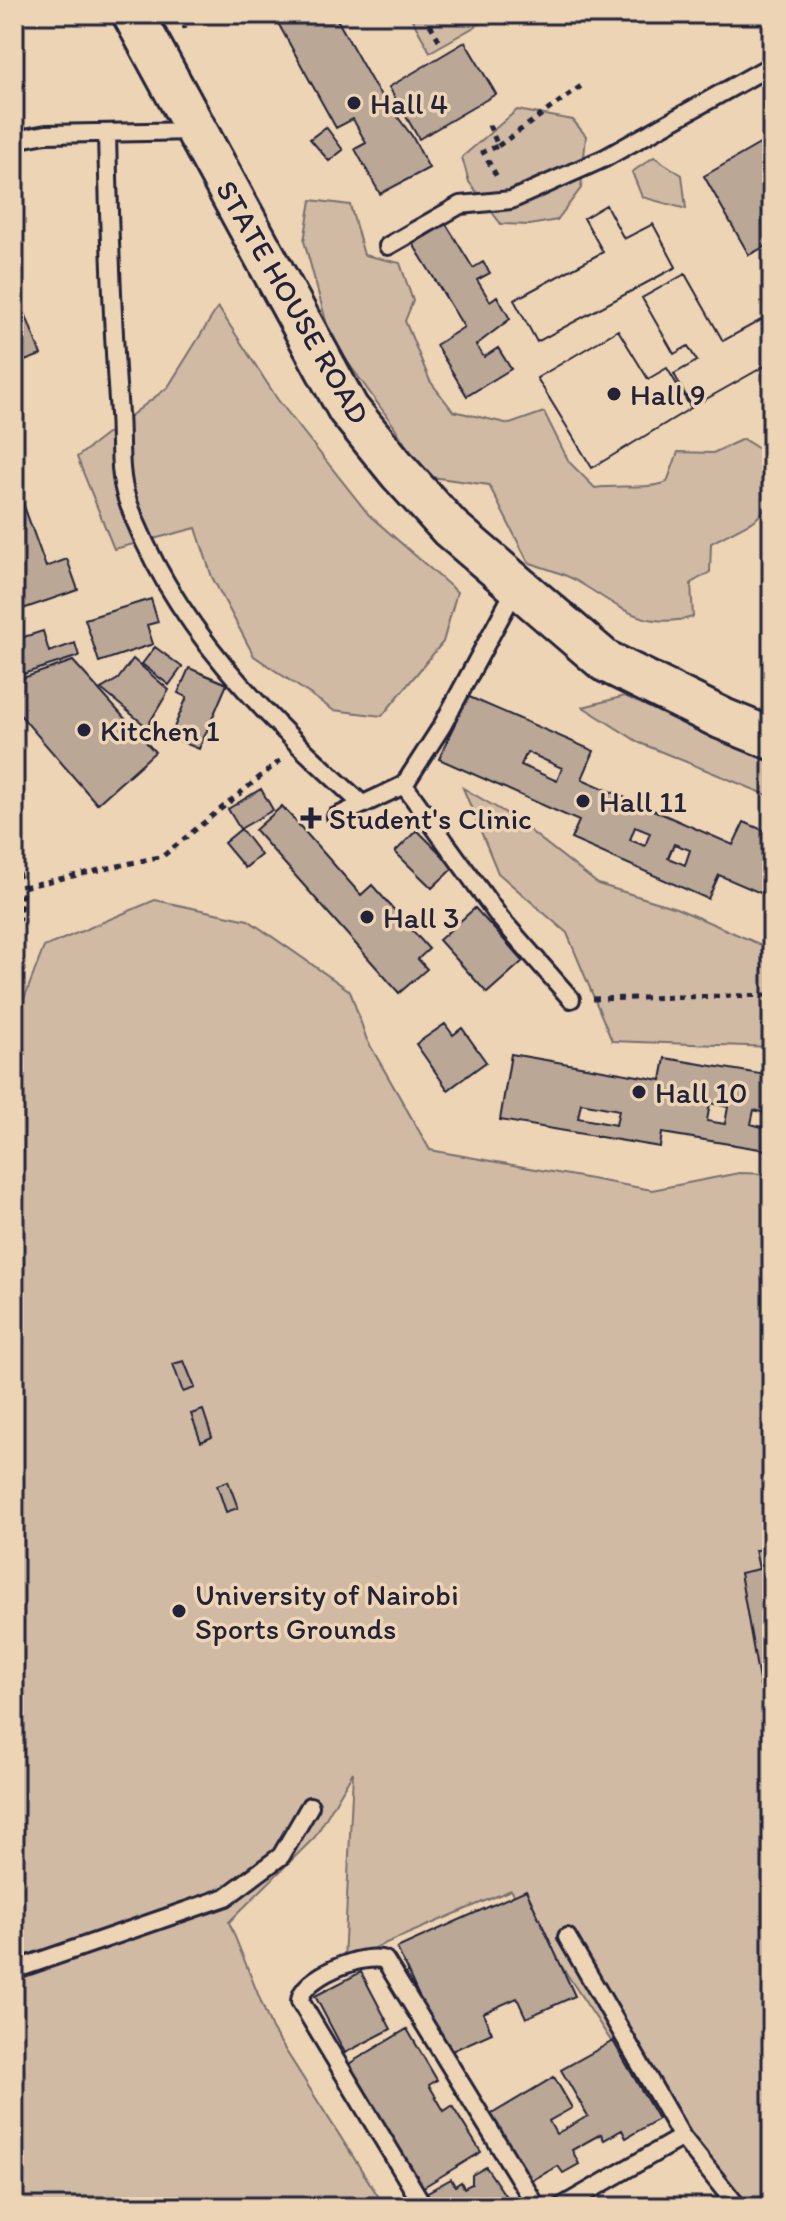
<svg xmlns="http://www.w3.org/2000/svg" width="786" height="2221" viewBox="0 0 786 2221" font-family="Itim,sans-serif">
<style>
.green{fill:#d0baa3;stroke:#796e6f;stroke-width:2}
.building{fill:#baa796;stroke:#22223b;stroke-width:2;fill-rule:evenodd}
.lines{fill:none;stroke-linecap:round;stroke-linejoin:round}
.service-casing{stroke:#22223b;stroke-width:22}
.tertiary-casing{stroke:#22223b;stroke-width:46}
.path{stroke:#22223b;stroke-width:5;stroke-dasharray:6 6;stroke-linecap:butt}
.service{stroke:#edd4b4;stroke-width:16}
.tertiary{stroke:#edd4b4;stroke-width:40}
.poi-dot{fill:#22223b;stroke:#edd4b4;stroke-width:3}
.labels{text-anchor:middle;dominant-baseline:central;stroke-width:7;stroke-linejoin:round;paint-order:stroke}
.poi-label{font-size:30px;fill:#22223b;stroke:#edd4b4;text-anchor:start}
.street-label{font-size:30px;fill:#22223b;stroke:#edd4b4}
</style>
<rect width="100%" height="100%" fill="#edd4b4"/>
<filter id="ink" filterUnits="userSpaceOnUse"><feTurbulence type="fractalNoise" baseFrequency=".0125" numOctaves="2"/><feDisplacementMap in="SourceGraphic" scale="16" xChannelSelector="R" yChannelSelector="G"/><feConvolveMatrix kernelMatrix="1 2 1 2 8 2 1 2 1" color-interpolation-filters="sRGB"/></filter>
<g filter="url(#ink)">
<path class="green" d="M409 14H489L490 18 430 52Z
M517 110 573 120 586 136 581 188 557 220 530 225 501 224 469 182 462 157Z
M654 157 682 175 686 209 642 197 632 172Z
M311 200 350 205 364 255 400 263 413 301 405 321 430 381 453 411 510 424 544 412 569 462 595 488C619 484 648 490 667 482L678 452 713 453 743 439 772 457V502L755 520 711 543 710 572 691 583 693 617C641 631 617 604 575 580 561 572 543 568 528 562L489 485 424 476 394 426 331 339 304 241Z
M218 307 278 400 369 515 457 592 443 642 382 716 333 710 254 656 212 577 196 528 114 549 77 457 168 387Z
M625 696 772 761V797L640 743 583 707Z
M463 788 511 816 598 884 676 908 759 944H772V1047L612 1041 567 933 498 873Z
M155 900 248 920 350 991 367 1040 430 1150 652 1190 739 1173 772 1174V2207H759L700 2175 511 1890 344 1961 353 1772 315 1837 229 1922 272 2029 385 2207H14V1151L24 1152 14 1147V1025L44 947Z"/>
<path class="building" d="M273 14H334L375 87 412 136 429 168 380 194 355 149 366 143 353 119 336 128Z
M465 42 496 94 419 139 389 87Z
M326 127 343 150 329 161 310 139Z
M772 137V243L749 255 704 176Z
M606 205 624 239 653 224 676 267 537 342 514 300 603 252 584 218Z
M606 205 624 239 653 224 676 267 537 342 514 300 603 252 584 218Z
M446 224 473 268 483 262 490 273 477 280 490 301 497 296 510 319 476 345 484 357 498 348 511 369 467 396 436 345 464 327 413 244Z
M685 274 723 341 772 314V362L692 407 674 374 697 361 688 346 674 354 642 298Z
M685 274 723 341 772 314V362L692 407 674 374 697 361 688 346 674 354 642 298Z
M14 284 41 355 14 365Z
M618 330 648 379 667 368 691 408 592 468 537 378Z
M618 330 648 379 667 368 691 408 592 468 537 378Z
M14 461 20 479 15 481 46 567 67 559 78 590 14 612Z
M151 599 158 622 147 625 153 644 99 662 85 619Z
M43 631 49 652 75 643 79 656 14 677V640Z
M155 647 182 667 169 685 142 664Z
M133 659 169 690 147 727 101 689 118 679Z
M73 661 155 752 97 804 14 708V681Z
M189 668 227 684 199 749 170 737 187 697 178 693Z
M467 696 594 751 582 779 733 845 744 822 772 834V898L719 875 708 899 571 839 579 821 439 759ZM527 752 562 768 557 781 521 765ZM635 827 650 833 645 846 630 840ZM674 844 690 850 685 865 668 858Z
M261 789 273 810 240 829 228 809Z
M282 806 361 895 372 885 429 949 418 959 427 969 399 993 255 830Z
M241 829 261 855 245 868 224 843Z
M417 830 454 867 432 888 395 852Z
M475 908 523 961 487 993 439 940Z
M445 1024 453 1035 462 1028 486 1062 448 1090 416 1044Z
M511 1054 661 1080 665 1058 772 1076V1115L754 1110 751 1124 769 1129 772 1117V1151L662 1133 660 1147 500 1120ZM581 1103 619 1110 616 1125 578 1118ZM710 1103 728 1107 725 1124 707 1121Z
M184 1361 195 1388 183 1392 173 1364Z
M203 1410 212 1437 201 1442 191 1414Z
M228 1481 238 1508 226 1512 217 1485Z
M772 1548V1684L760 1686 740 1573 759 1569 755 1550Z
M765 1690H772V1751Z
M526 1890 575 1996 526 2018 517 1998 483 2013 492 2033 445 2054 397 1948Z
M361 1972 391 2029 345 2053 315 1996Z
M407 2029 437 2080 429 2085 444 2111 452 2106 481 2152 417 2191 342 2068Z
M613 2041 658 2119 626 2138 622 2130 604 2140 601 2134 572 2150 579 2164 563 2173 558 2166 529 2182 490 2115 554 2077 572 2108 549 2121 556 2134 588 2116 561 2070Z
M486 2167 513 2207H434L426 2193 451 2179 455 2186 461 2182 464 2188 472 2184V2175Z"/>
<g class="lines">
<g class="service-casing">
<path id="service" d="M107 134C109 228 112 321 119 414 121 440 118 474 127 499 171 625 265 716 362 804
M14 140 46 134 196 131
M388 246 460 205 511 200 605 158 772 65
M404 785 500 918 571 999
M336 817 404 785 442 726 517 586
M567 1937 682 2137 738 2207
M14 1970 226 1897 281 1856 310 1806
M424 2207 300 2001C301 1977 364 1952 385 1960L537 2207
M561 2207 682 2137"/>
</g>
<g class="tertiary-casing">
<path id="tertiary" d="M133 14 348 409 399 472 450 528 605 661 723 719 772 739"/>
</g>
<path class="path" d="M182 14 185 29
M424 14 442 45
M489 125 498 146 483 152 497 177
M498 146 584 84
M14 861 23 887
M14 958 23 887 163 856 282 759
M593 999 772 995"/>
<use href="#service" class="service"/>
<use href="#tertiary" class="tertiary"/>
</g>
</g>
<g class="poi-dot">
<circle cx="354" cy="103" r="8"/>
<circle cx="614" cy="394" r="8"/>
<circle cx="84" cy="730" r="8"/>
<circle cx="583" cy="801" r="8"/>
<path d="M307 806h8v8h8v8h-8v8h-8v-8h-8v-8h8z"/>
<circle cx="367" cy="917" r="8"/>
<circle cx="639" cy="1092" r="8"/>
<circle cx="179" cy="1611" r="8"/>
</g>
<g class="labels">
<g class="poi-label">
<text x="370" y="103">Hall 4</text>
<text x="630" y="394">Hall 9</text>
<text x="100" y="730">Kitchen 1</text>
<text x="599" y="801">Hall 11</text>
<text x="329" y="818">Student's Clinic</text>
<text x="383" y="917">Hall 3</text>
<text x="655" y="1092">Hall 10</text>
<text x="195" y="1594">University of Nairobi<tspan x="195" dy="34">Sports Grounds</tspan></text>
</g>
<g class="street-label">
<text transform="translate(293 302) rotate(60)">STATE HOUSE ROAD</text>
</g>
</g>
<rect width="786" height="2221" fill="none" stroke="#edd4b4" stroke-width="48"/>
<rect x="24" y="24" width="738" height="2173" fill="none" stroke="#22223b" stroke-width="3" filter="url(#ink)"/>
</svg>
